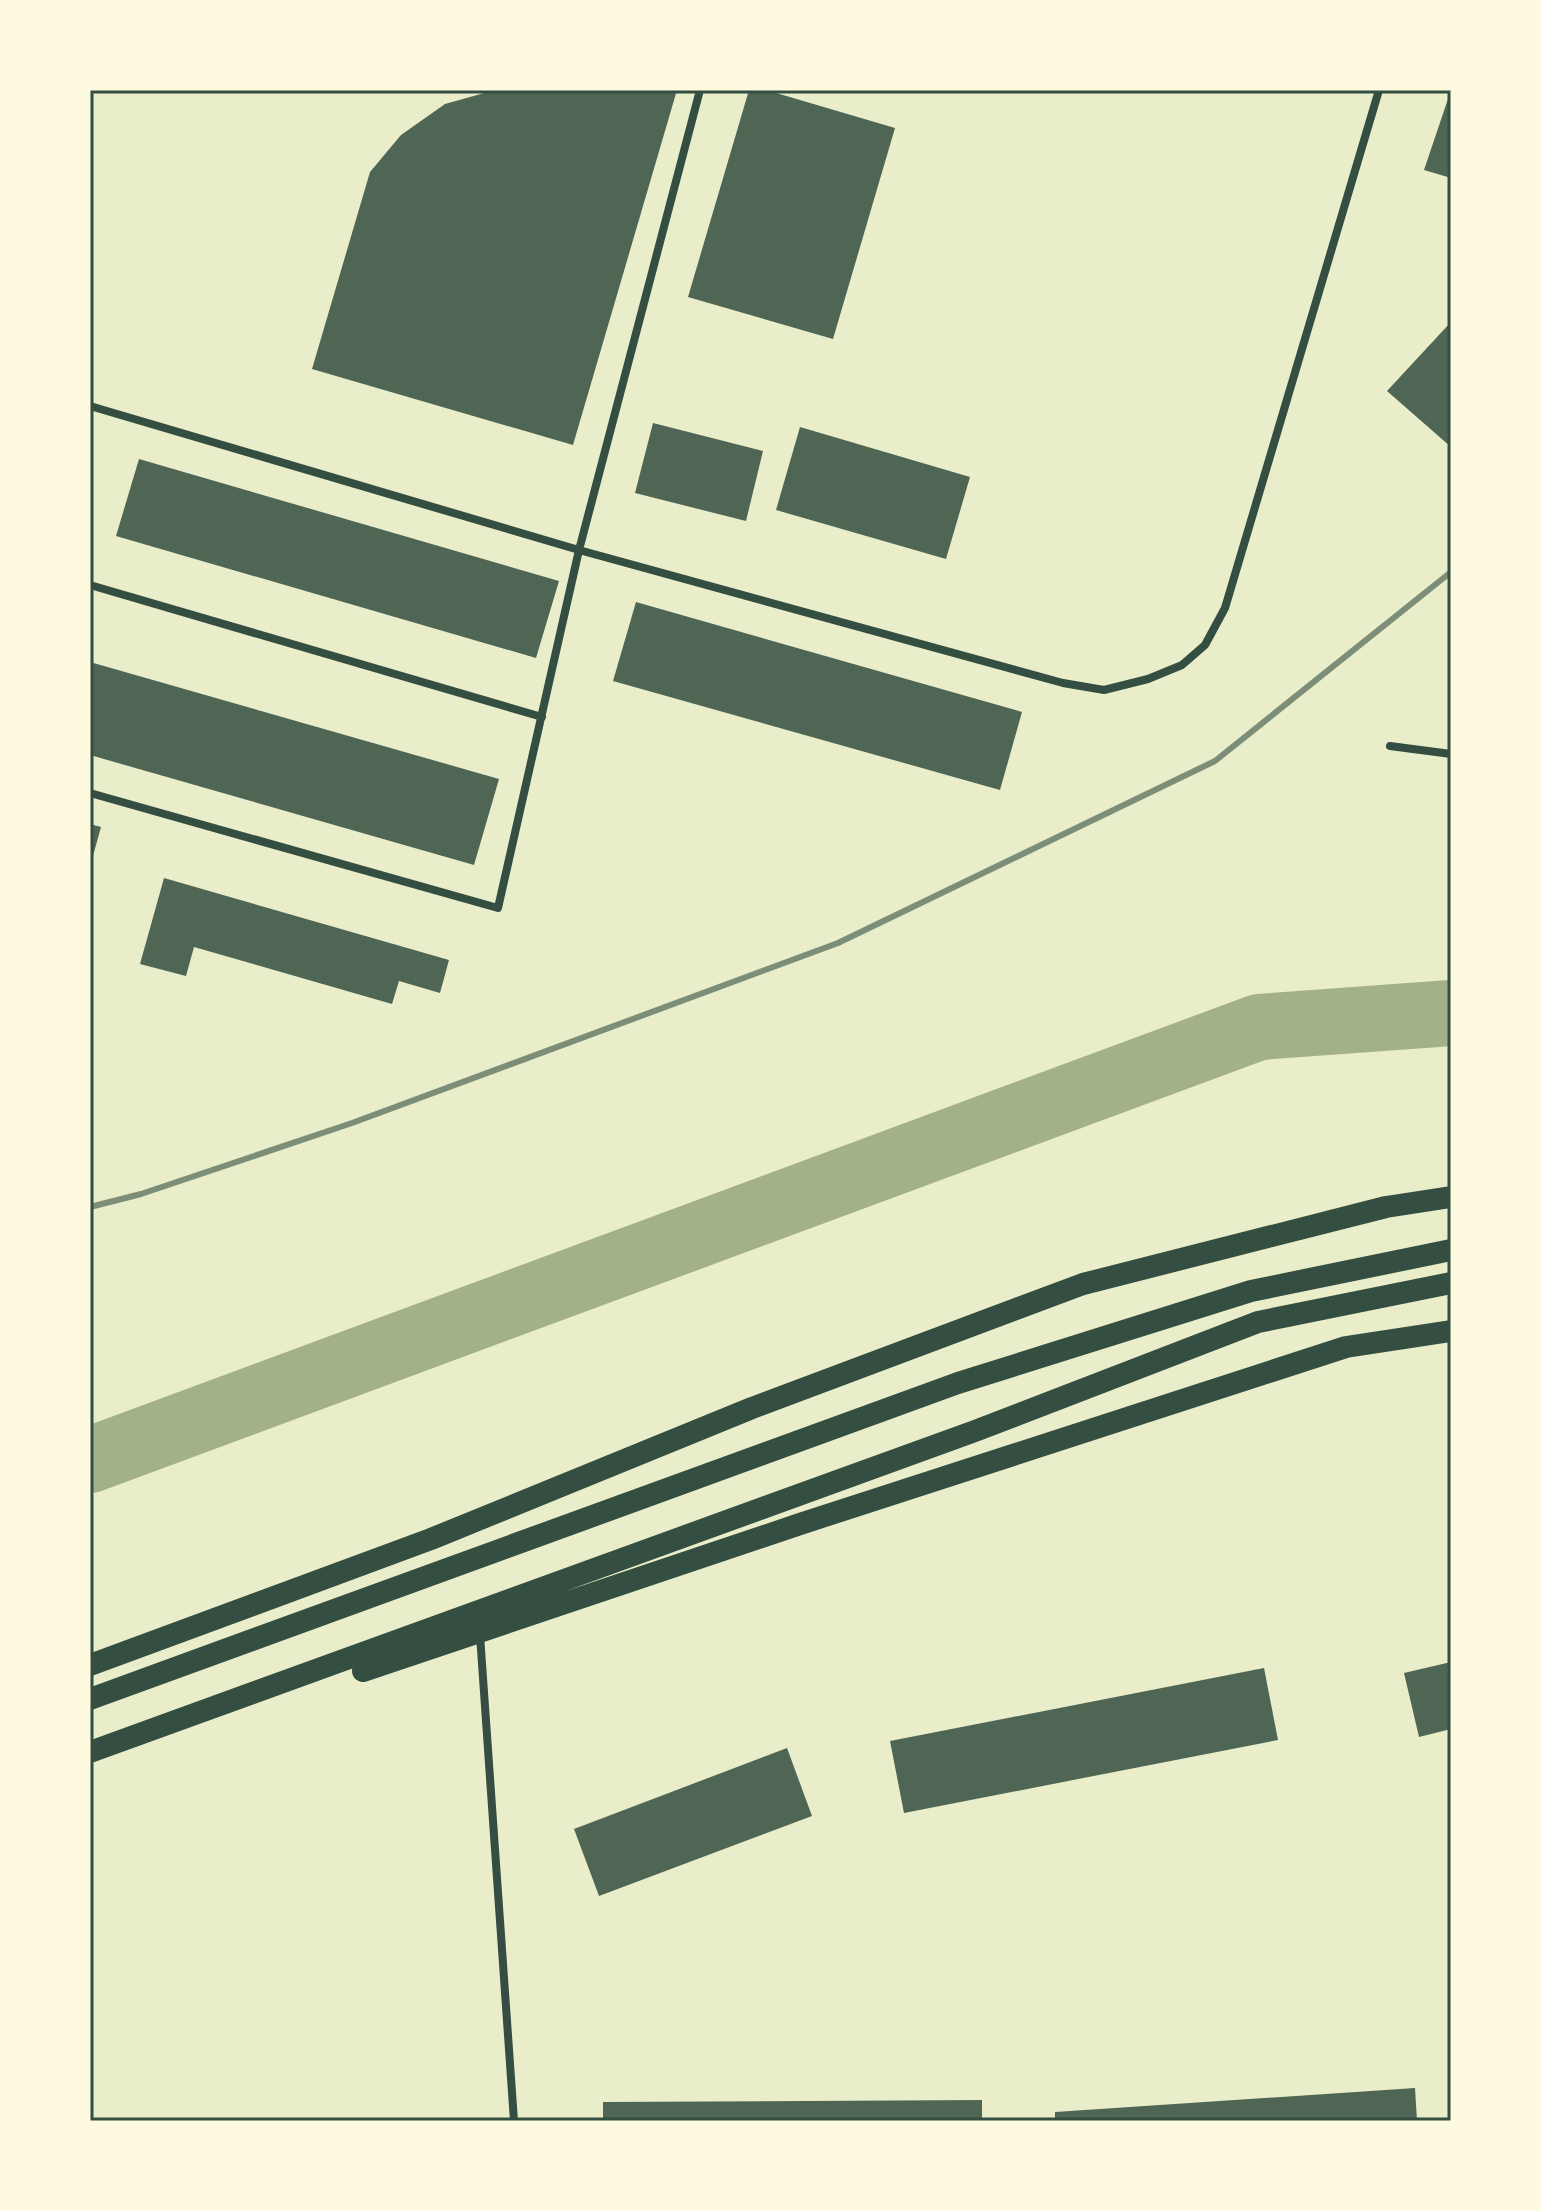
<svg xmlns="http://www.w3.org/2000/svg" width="1541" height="2211" viewBox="0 0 1541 2211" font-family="Georgia,serif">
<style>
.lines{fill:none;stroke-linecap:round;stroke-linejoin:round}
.river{stroke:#a3b18a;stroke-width:66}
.building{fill:#4f6655}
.minor{stroke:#344e41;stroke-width:8}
.trunk{stroke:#344e41;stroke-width:22}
.rail{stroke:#7c8e77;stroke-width:6}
.neatline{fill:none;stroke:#344e41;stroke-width:3}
</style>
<rect width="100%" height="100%" fill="#e9edc9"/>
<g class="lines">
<path class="river" d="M90 1460 1259 1027 1451 1013"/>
</g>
<path class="building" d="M495 90H677L573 445 312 369 370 172 401 135 445 104Z
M749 90H766L895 128 833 339 688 297Z
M1450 93H1451V178L1424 170Z
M1451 322V447L1387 391Z
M653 423 763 451 746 521 635 493Z
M800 427 970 477 946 559 776 510Z
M139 459 559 581 536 658 116 536Z
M636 602 1022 712 1000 790 613 681Z
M90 662 499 779 474 865 90 755Z
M90 824 101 827 91 863H90Z
M164 878 449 960 440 993 399 981 392 1004 194 947 186 976 140 964Z
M1451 1662V1729L1419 1737 1404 1673Z
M1264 1668 1278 1740 904 1813 890 1741Z
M787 1748 812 1816 599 1896 574 1829Z
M1415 2088 1417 2121H1055V2112Z
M982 2100V2121H603V2102Z"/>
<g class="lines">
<path class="minor" d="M90 406 579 550 1063 683 1104 690 1148 679 1182 665 1205 645 1225 608 1379 90
M90 585 542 717
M1390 746 1451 754
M90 793 498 908 579 550 700 90
M480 1635 514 2121"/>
<path class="trunk" d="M90 1665 431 1539 752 1408 1083 1284 1386 1207 1451 1197
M363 1671 800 1524 1346 1347 1451 1331
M90 1699 958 1383 1251 1291 1451 1250
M90 1752 975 1431 1258 1322 1451 1283"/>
<path class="rail" d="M90 1207 141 1194 352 1123 838 943 1215 761 1451 572"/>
</g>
<rect width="1541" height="2211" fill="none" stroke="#fefae0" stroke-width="184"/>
<rect x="92" y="92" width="1357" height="2027" class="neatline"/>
</svg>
